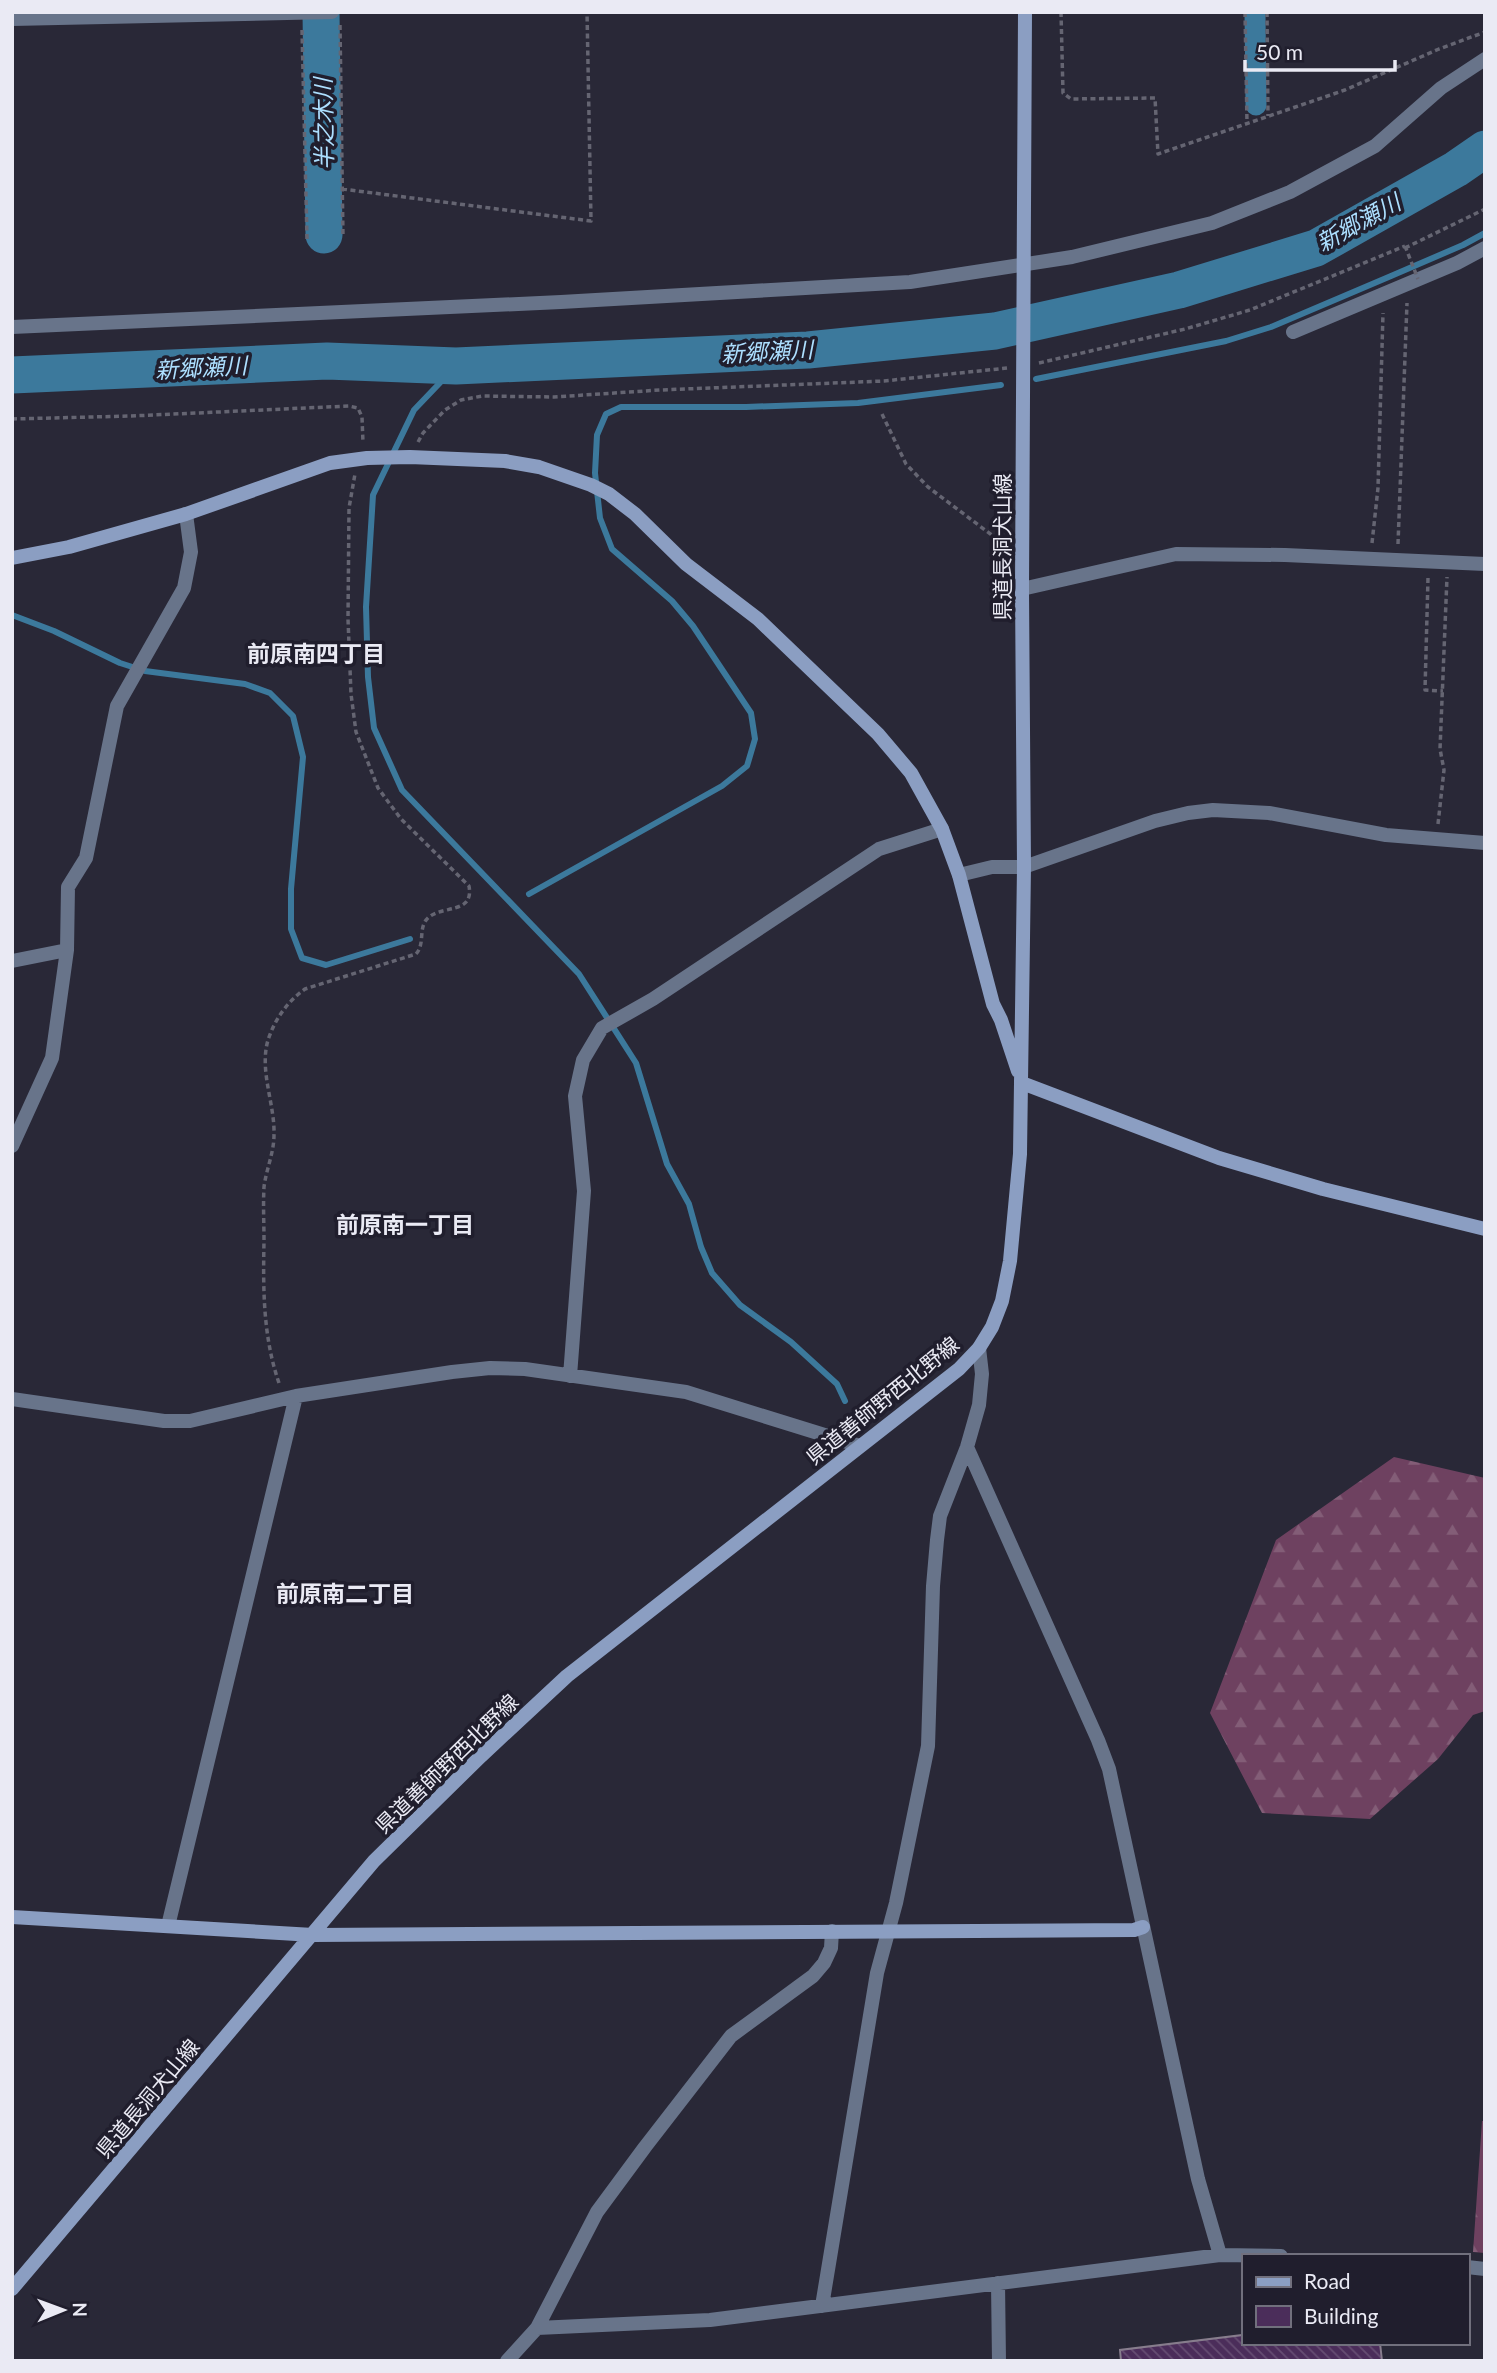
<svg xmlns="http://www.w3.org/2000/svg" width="1497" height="2373" viewBox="0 0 1497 2373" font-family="Lato,'Noto Sans JP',sans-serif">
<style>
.forest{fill:url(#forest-firs)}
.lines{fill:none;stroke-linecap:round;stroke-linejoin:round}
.stream{stroke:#3c799c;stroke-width:6}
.canal{stroke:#3c799c;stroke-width:21}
.river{stroke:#3c799c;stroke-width:37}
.building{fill:url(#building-back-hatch);stroke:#877d8d;stroke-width:2}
.path{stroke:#656572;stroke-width:3.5;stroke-dasharray:5 3.5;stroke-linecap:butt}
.street{stroke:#68748a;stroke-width:14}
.secondary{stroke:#8b9ec2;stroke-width:14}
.path-bridge{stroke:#656572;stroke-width:3.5;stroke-dasharray:5 3.5;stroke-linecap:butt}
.labels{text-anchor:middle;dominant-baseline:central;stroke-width:7;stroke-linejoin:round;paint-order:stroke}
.street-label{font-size:21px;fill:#eaeaf4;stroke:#201e2d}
.water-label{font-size:23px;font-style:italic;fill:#addfff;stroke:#201e2d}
.neighbourhood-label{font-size:23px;font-weight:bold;fill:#eaeaf4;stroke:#201e2d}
</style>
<defs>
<pattern id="forest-firs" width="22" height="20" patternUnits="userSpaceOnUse" patternTransform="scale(1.75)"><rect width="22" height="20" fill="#6e4160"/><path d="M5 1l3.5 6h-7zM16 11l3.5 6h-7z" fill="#835d77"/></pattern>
<pattern id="building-back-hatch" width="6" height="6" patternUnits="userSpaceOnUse" patternTransform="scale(1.75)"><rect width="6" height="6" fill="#4b2d5a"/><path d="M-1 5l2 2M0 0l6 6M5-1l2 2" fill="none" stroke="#654c72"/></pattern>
</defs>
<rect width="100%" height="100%" fill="#292837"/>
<path class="forest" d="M1394 1457 1485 1478V1711L1473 1715 1438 1759 1370 1819 1262 1813 1210 1713 1276 1540Z
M1482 2121H1485V2253L1473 2252Z"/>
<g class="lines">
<path class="stream" d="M456 366 414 410 373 495 366 607 368 677 374 728 402 790 579 974 636 1063 667 1164 689 1204 701 1247 712 1273 740 1305 791 1342 837 1384 845 1401
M1036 379 1226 341 1271 327 1391 276 1463 245 1485 233
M12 615 54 631 120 663 145 671 245 684 270 693 293 716 303 757 291 889V929L302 958 326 965 410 939
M529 894 722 786 747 766 755 739 751 713 693 626 672 601 612 549 600 518 595 473 597 435 606 414 621 407H746L858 403 1001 385"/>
<path class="canal" d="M1255 12 1256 105"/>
<path class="river" d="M321 12 324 235
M12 375 327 361 456 366 808 350 995 331 1179 290 1316 248 1456 169 1485 149"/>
</g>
<path class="building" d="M1243 2335V2343H1380L1382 2361H1121L1120 2350Z"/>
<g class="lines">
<path class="path" d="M1061 12 1063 93 1071 99 1155 98 1158 154 1345 90 1439 49 1485 32
M1245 12 1247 123
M1267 12 1268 116
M340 25 343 237
M302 30 307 239
M342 189 591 221 587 12
M1405 248 1485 209
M1039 363 1185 329 1250 310 1405 246
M882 414 906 464 928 487 997 539H1007
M12 419 131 416 349 406 358 408 362 417 363 443
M418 442 423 433 445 410 461 400 482 396 554 397 660 390 884 381 1007 368
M1372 543 1378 488 1383 313
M1398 544 1407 303
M1428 578 1425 690 1443 691
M1438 824 1444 770 1440 749 1447 577
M279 1383C263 1337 263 1289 264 1241 264 1223 263 1205 264 1187 266 1170 274 1153 274 1135 275 1104 259 1071 268 1040 275 1019 287 1002 305 989L416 954C426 943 417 927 429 917 444 905 474 914 469 886L401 819 378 788 356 732 351 694 348 619 349 508 355 474"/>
<path class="street" d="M12 19 332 12
M12 327 561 302 910 282 1072 257 1212 223 1290 192 1375 146 1441 88 1485 59
M1293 332 1457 263 1485 248
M1022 589 1176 554 1285 555 1485 564
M959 875 992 867H1024L1155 821 1188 813 1213 810 1269 813 1386 835 1485 843
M12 961 67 950 68 887 86 858 117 706 184 588 191 552 186 514
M12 1146 52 1058 67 950
M570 1376 584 1191 575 1096 583 1060 602 1028 653 999 879 849 942 829
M12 1399 164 1421H190L296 1396 452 1372 490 1368 525 1369 686 1392 860 1446
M967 1447 1098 1740 1109 1769 1198 2179 1220 2255
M168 1926 296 1396
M1467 2267 1485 2269
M998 2283 999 2361
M822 2306 877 1973 896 1903 928 1746 933 1586 937 1540 940 1516 967 1447 979 1405 982 1374 979 1348
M537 2328 710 2320 1220 2255 1281 2256
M507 2361 537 2328 597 2212 645 2147 731 2036 813 1976 824 1963 831 1948 832 1931"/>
<path class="secondary" d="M12 558 69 547 186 514 330 463 367 458 410 457 505 461 539 467 591 485 609 494 635 514 686 564 758 619 878 734 911 773 942 829 959 875 993 1004 1001 1020 1018 1071
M1022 1083 1219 1158 1323 1189 1485 1229
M12 1917 313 1935 1134 1930 1143 1927
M12 2289 374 1861 481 1756 567 1676 959 1369 979 1348 992 1327 1002 1301 1010 1261 1020 1154 1024 867 1022 589 1025 12"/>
<path class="path-bridge" d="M1405 246 1418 279"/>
</g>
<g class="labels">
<g class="street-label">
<text transform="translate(1001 547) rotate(-90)">県道長洞犬山線</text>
<text transform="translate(882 1400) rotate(-39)">県道善師野西北野線</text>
<text transform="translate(446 1763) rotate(-44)">県道善師野西北野線</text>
<text transform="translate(147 2098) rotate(-50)">県道長洞犬山線</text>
</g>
<g class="water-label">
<text transform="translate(323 124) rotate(-91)">半之木川</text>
<text transform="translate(1358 222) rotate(-29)">新郷瀬川</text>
<text transform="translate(767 351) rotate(-3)">新郷瀬川</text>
<text transform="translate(201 367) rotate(-3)">新郷瀬川</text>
</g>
<g class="neighbourhood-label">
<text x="316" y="653">前原南四丁目</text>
<text x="405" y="1224">前原南一丁目</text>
<text x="345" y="1593">前原南二丁目</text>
</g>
</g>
<rect width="1497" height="2373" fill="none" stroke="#eaeaf4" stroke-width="28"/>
<rect x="1242" y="2254" width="228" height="91" fill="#201e2d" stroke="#71707d" stroke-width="2"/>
<rect x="1256" y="2277" width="35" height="10" fill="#8b9ec2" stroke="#71707d" stroke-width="2"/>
<text x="1304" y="2289" font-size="21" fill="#eaeaf4">Road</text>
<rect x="1256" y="2306" width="35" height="21" fill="#4b2d5a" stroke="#71707d" stroke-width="2"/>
<text x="1304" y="2324" font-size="21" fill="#eaeaf4">Building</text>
<g transform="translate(63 2310) rotate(89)" stroke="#201e2d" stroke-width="5" paint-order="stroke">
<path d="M0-5L12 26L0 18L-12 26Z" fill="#eaeaf4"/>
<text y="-10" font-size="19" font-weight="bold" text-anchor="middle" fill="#eaeaf4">N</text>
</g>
<path d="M1245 60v10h150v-10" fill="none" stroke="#eaeaf4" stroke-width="3.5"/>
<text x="1256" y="60" font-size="21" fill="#eaeaf4" stroke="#201e2d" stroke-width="5" paint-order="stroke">50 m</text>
</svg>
